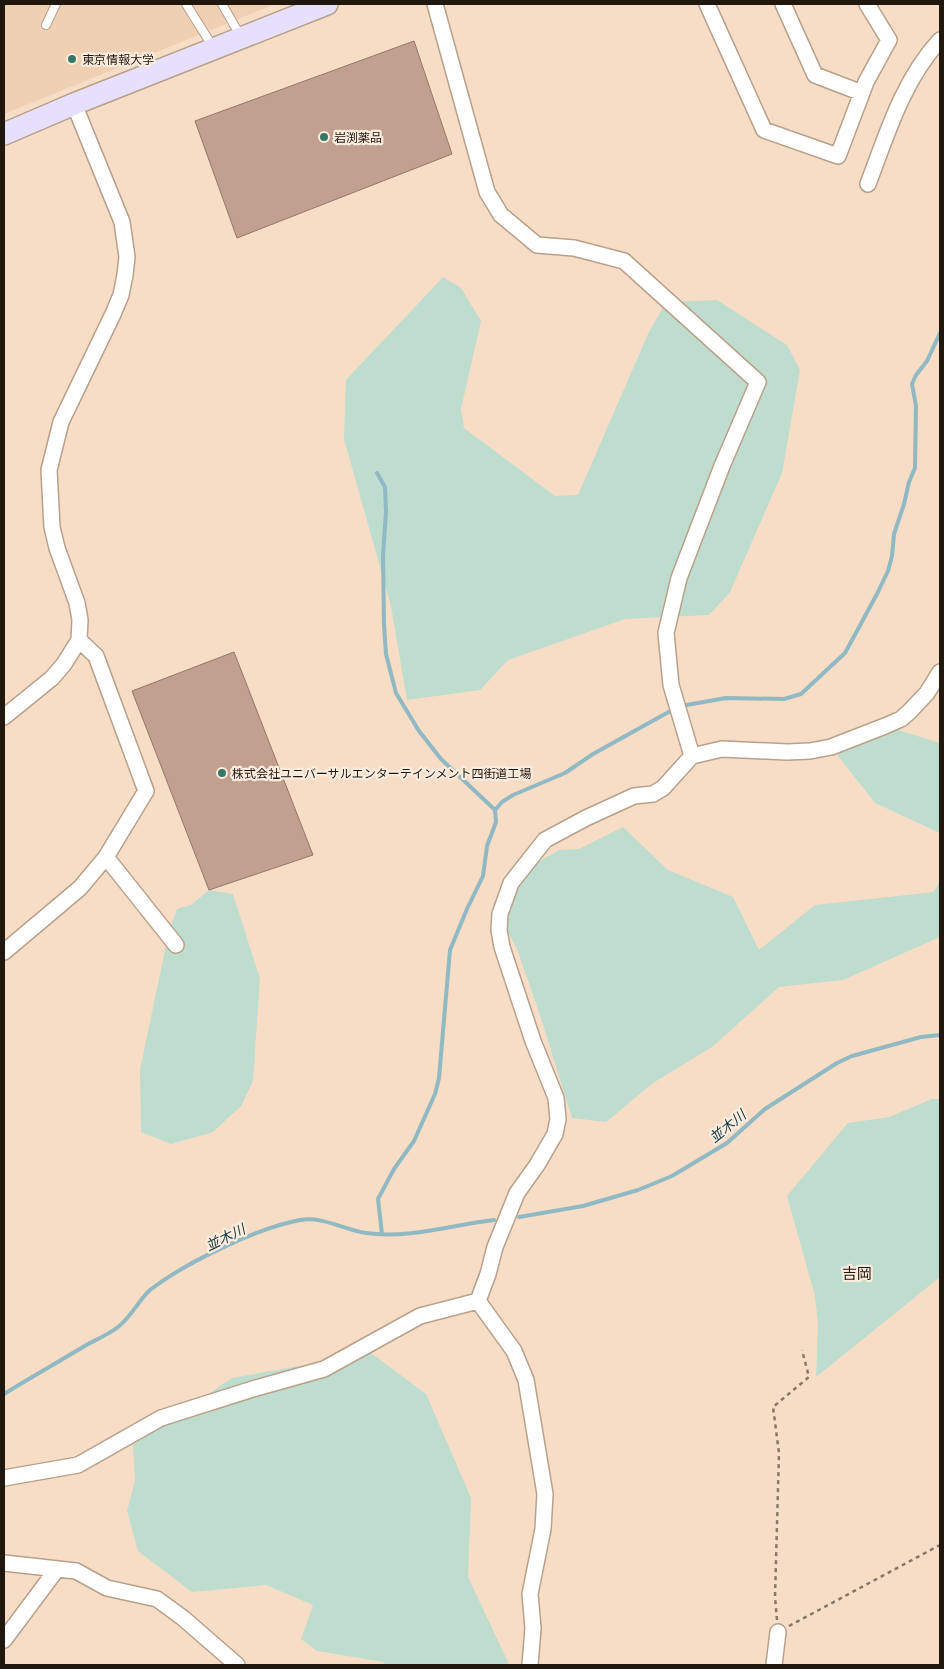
<svg xmlns="http://www.w3.org/2000/svg" width="944" height="1669" viewBox="0 0 944 1669" font-family="'Noto Sans','Noto Sans JP',sans-serif">
<style>
.built{fill:#efd0b3}
.green{fill:#beddce}
.lines{fill:none;stroke-linecap:round;stroke-linejoin:round}
.stream{stroke:#90b9c3;stroke-width:4}
.building{fill:#c2a090;stroke:#947769}
.lane-casing{stroke:#b9a08a;stroke-width:10}
.street-casing{stroke:#b9a08a;stroke-width:18}
.secondary-casing{stroke:#b9a08a;stroke-width:24}
.path{stroke:#887768;stroke-width:2.5;stroke-dasharray:4 4;stroke-linecap:butt}
.lane{stroke:#fff;stroke-width:8}
.street{stroke:#fff;stroke-width:15}
.secondary{stroke:#e6e0fc;stroke-width:21}
.poi-dot{fill:#357869;stroke:#fcecde;stroke-width:2}
.labels{text-anchor:middle;dominant-baseline:central;stroke-width:4.5;stroke-linejoin:round;paint-order:stroke}
.poi-label{font-size:12px;fill:#20170f;stroke:#fcecde;text-anchor:start}
.water-label{font-size:14px;font-style:italic;fill:#133a43;stroke:#fcecde}
.quarter-label{font-size:15px;fill:#20170f;stroke:#fcecde}
</style>
<rect width="100%" height="100%" fill="#f7ddc6"/>
<path class="built" d="M4 4H275L4 114Z"/>
<path class="green" d="M443 277 461 288 481 321 461 409 464 428 555 496 578 495 648 334 666 302 717 300 787 345 800 370 782 473 730 592 709 615 625 619 508 660 480 690 407 700 391 606 344 439 346 380Z
M885 726 940 743V833L875 803 831 747Z
M623 827 668 870 733 897 759 950 815 905 934 892 940 880V937L843 980 779 987 712 1047 653 1083 606 1122 572 1118 540 1015 517 949 493 904 507 880 559 850 579 849Z
M209 890 233 894 260 979 253 1081 241 1106 213 1132 171 1144 141 1132 140 1070 169 931 177 909 191 905Z
M932 1099H940V1277L816 1377 818 1325 815 1296 787 1196 848 1123 889 1117Z
M371 1353 426 1394 471 1498 468 1577 508 1662 506 1665H383L384 1662 317 1651 301 1639 313 1605 266 1585 192 1592 138 1551 127 1511 135 1480 133 1445 232 1378Z"/>
<g class="lines">
<path class="stream" d="M377 473 385 487 386 512 383 555 384 625 386 654 396 693 419 731 441 759 495 810 496 822 487 846 483 876 467 909 450 950 439 1078 435 1094 414 1141 394 1169 378 1199 382 1234
M681 706 726 698 784 699 801 694 845 653 877 594 888 571 892 556 894 534 904 504 909 482 915 468 916 406 912 384 916 375 927 361 940 333
M495 810 502 802 513 795 565 773 593 754 674 709
M519 1217 583 1206 638 1190 672 1176 727 1143 765 1109 837 1063 852 1056 921 1037 940 1035
M4 1394C31 1377 60 1361 88 1344 98 1339 109 1334 118 1327 131 1317 138 1301 150 1290 185 1263 257 1228 300 1220 323 1216 344 1230 366 1233 409 1239 452 1225 494 1220"/>
</g>
<path class="building" d="M414 41 452 154 237 238 195 121Z
M234 652 313 855 209 890 132 691Z"/>
<g class="lines">
<g class="lane-casing">
<path id="lane" d="M186 4 213 47
M222 4 241 37
M46 25 56 4"/>
</g>
<g class="street-casing">
<path id="street" d="M435 4 487 192 501 215 537 245 574 248 624 261 758 382 722 466 679 578 666 633 671 685 692 756
M707 4 764 130 838 156 866 82 889 40 867 4
M783 4 815 75 862 93
M868 184C887 134 903 80 940 40
M4 717 52 678 64 664 79 640 80 620 77 603 57 548 52 527 49 470 61 422 113 314 121 295 125 275 127 257 122 222 74 104
M106 857 176 945
M4 952 80 888 106 857 146 791 96 656 79 640
M478 1301 488 1274 495 1247 517 1193 537 1165 555 1134 558 1119 556 1098 533 1041 502 947 499 930 500 914 511 883 545 840 586 818 634 796 653 794 663 788 692 756 722 749 787 752 810 751 831 747 885 726 901 719 909 712 927 693 940 672
M478 1301 514 1351 526 1380 545 1494 543 1529 530 1594 533 1628 530 1665
M4 1478 78 1465 161 1418 256 1388 324 1369 420 1316 478 1301
M4 1563 76 1571 107 1588 157 1599 183 1618 237 1665
M4 1640 57 1569
M774 1665 778 1632"/>
</g>
<g class="secondary-casing">
<path id="secondary" d="M4 134 74 104 327 4"/>
</g>
<path class="path" d="M777 1620 775 1597 779 1453 773 1407 809 1377 802 1350
M789 1626 940 1545"/>
<use href="#lane" class="lane"/>
<use href="#street" class="street"/>
<use href="#secondary" class="secondary"/>
</g>
<g class="poi-dot">
<circle cx="72" cy="59" r="5"/>
<circle cx="324" cy="137" r="5"/>
<circle cx="222" cy="773" r="5"/>
</g>
<g class="labels">
<g class="poi-label">
<text x="82" y="59">東京情報大学</text>
<text x="334" y="137">岩渕薬品</text>
<text x="232" y="773">株式会社ユニバーサルエンターテインメント四街道工場</text>
</g>
<g class="water-label">
<text transform="translate(727 1126) rotate(-39)">並木川</text>
<text transform="translate(225 1237) rotate(-26)">並木川</text>
</g>
<g class="quarter-label">
<text x="857" y="1273">吉岡</text>
</g>
</g>
<rect width="944" height="1669" fill="none" stroke="#20170f" stroke-width="10"/>
</svg>
